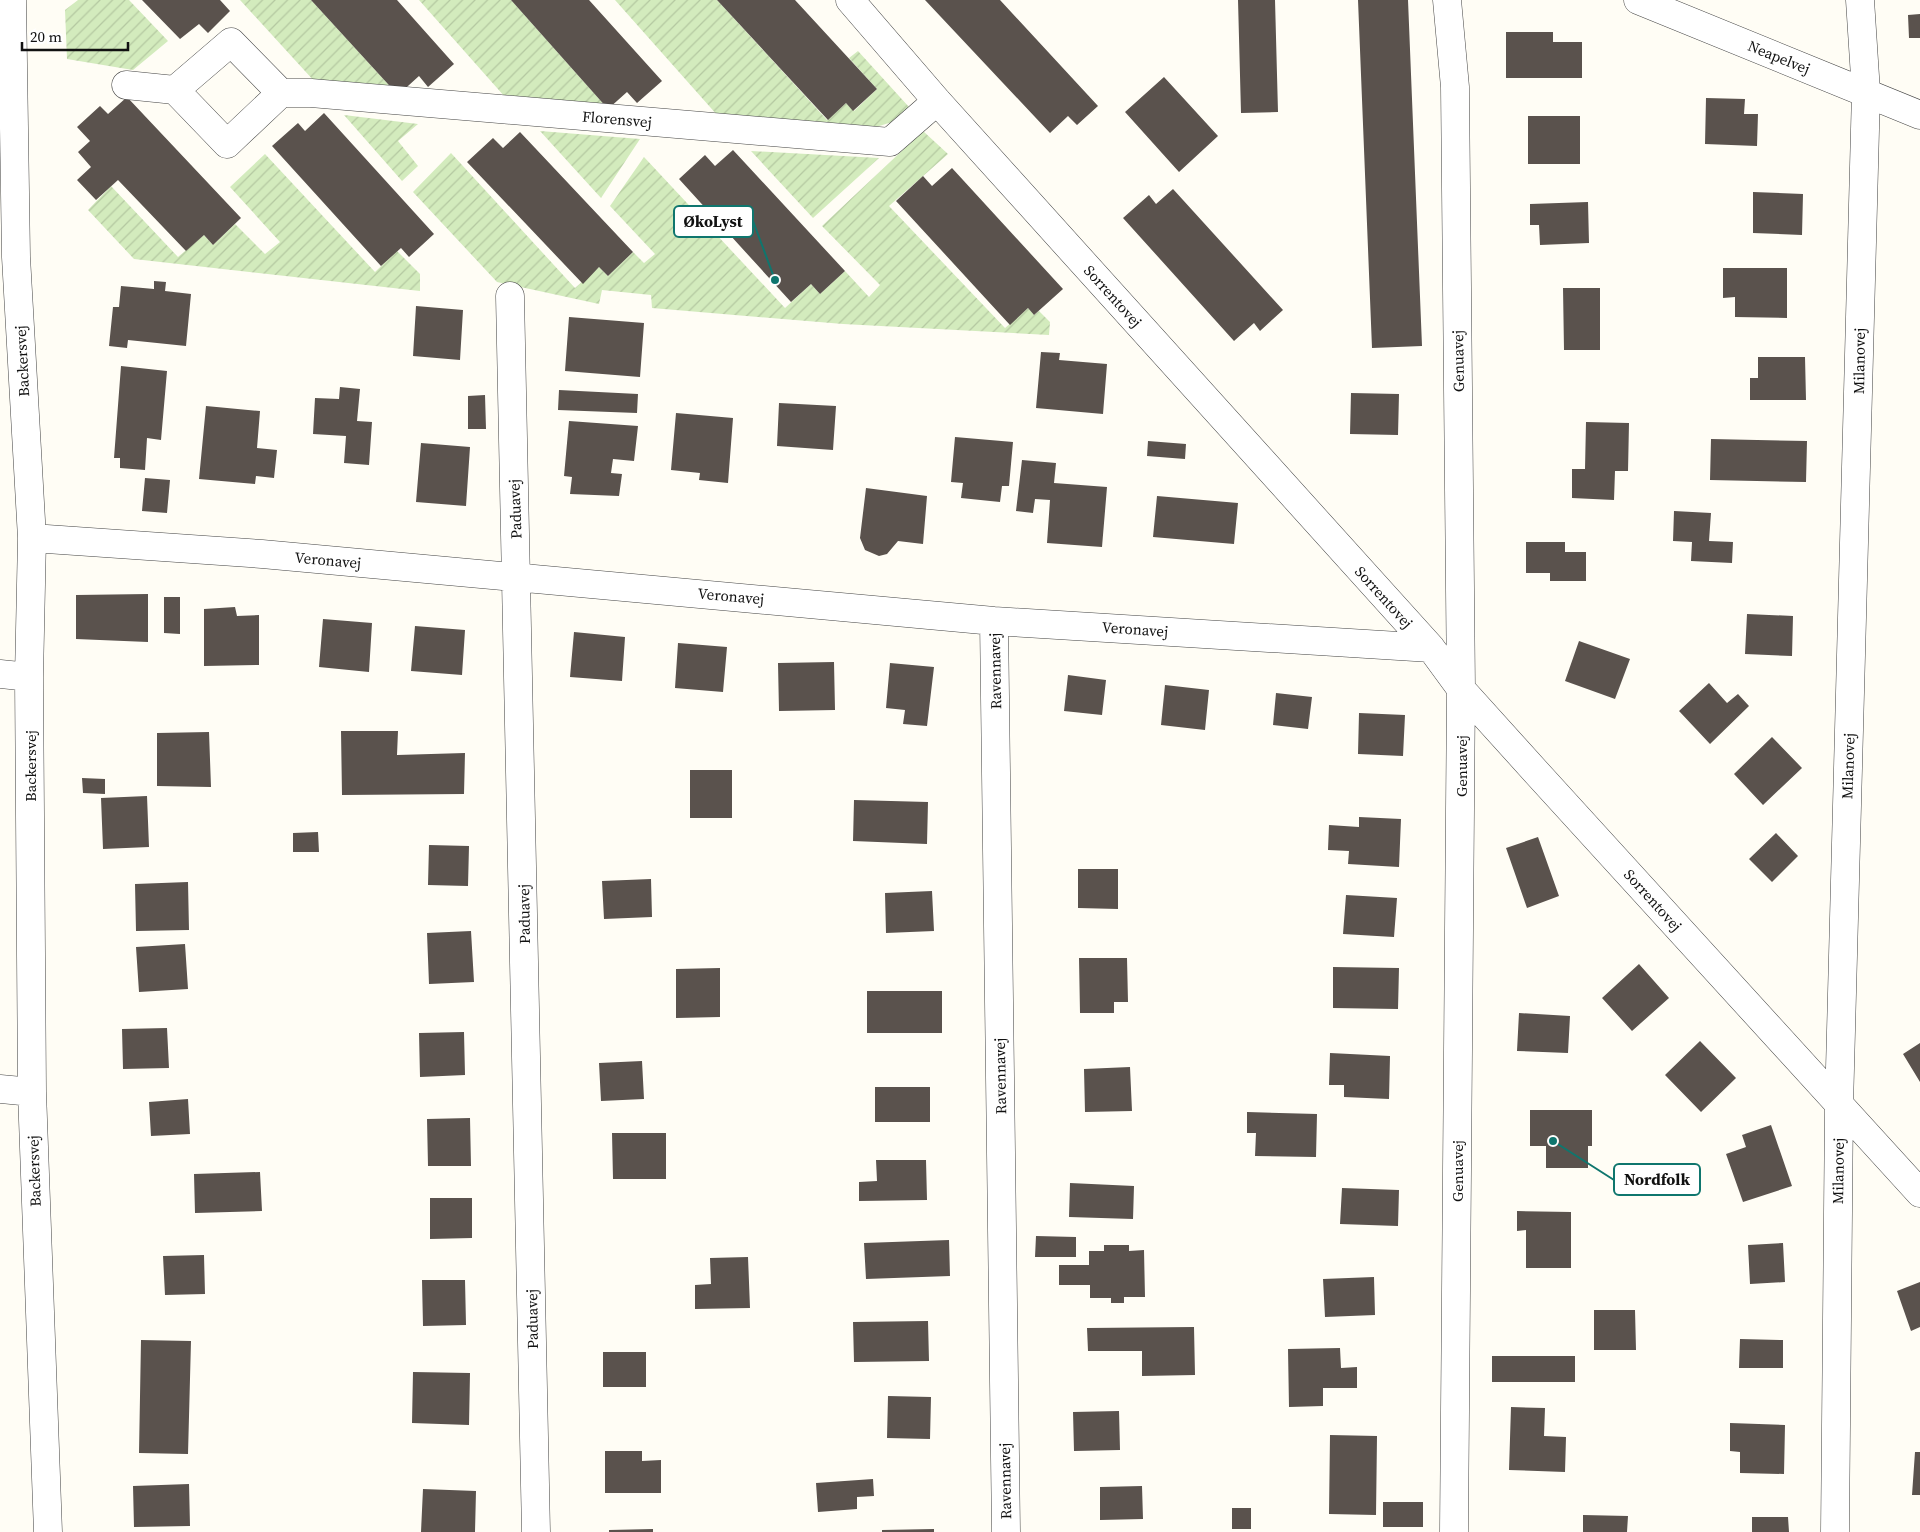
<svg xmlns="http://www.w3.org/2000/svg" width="1920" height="1532" viewBox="0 0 1920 1532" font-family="'Source Serif 4',serif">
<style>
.garden{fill:url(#garden-furrows)}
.building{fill:#5a524d}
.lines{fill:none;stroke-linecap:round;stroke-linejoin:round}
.minor-casing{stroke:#444;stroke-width:29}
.minor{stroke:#fff;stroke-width:28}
.labels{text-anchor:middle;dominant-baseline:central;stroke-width:5;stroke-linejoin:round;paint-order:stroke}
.street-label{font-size:15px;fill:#111;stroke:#fff}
.leader{fill:none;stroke:#0f766e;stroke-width:2}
.callout-dot{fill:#0f766e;stroke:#fff;stroke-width:2}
.callout{fill:#fff;stroke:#0f766e;stroke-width:2}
.callout-label{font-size:16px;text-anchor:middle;font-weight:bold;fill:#111}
</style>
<defs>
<pattern id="garden-furrows" width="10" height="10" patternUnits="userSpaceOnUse" patternTransform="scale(1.25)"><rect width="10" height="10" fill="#d3ebbd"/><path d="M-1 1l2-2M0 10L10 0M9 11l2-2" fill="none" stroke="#b4c8a1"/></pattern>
</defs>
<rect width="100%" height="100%" fill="#fffdf5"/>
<path class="garden" d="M78 0H129L168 41 133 70 67 59 65 10Z
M240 0H311L398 95 315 82Z
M419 0H511L608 109 505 97Z
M615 0H717L827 120 846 103 854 111 877 89 849 58 858 51 909 107 892 122 873 128 718 116Z
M344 115 418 124 398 141 418 166 402 181Z
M540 131 640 139 601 198Z
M923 131 948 154 889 206 1005 328 1028 308 1034 315 1039 311 1050 322 1049 335 843 324 652 308 651 295 602 290 599 304 497 282 413 192 451 153 575 288 599 267 608 276 633 252 644 263 655 254 610 206 644 157 785 308 811 284 820 294 845 271 869 297 880 285 822 226Z
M751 151 879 158 813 218Z
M265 154 375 272 397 251 420 274V291L134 259 88 210 111 186 178 257 204 235 213 245 235 224 265 254 280 242 230 187Z"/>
<path class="building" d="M142 0H220L230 11 208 33 199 24 180 39Z
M311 0H397L454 64 428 87 419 76 398 95Z
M511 0H589L662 81 637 103 627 92 608 109Z
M717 0H795L877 89 853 111 846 103 828 120Z
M925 0H1000L1098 106 1077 125 1068 116 1050 133Z
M1238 0H1275L1278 112 1241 113Z
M1358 0H1408L1422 346 1372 348Z
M1920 14V38H1909L1908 15Z
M1506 32H1553V42H1582V78H1506Z
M1164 77 1218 136 1179 172 1125 112Z
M127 97 241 218 213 245 204 235 186 251 118 180 96 200 77 180 91 167 78 152 90 141 77 127 100 106 108 114Z
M1706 98 1745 99 1744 114H1758L1757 146 1705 144Z
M324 113 434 234 409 257 401 248 381 266 272 146 298 123 305 131Z
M1528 116H1580V164H1528Z
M520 132 633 252 608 276 599 267 583 284 467 162 493 138 503 148Z
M733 150 845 271 820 294 811 284 791 302 679 179 705 155 715 166Z
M952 168 1063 289 1034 315 1028 308 1010 325 896 201 923 176 932 186Z
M1173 189 1283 310 1260 331 1254 323 1234 341 1123 218 1149 195 1156 204Z
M1753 192 1803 194 1802 235 1753 233Z
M1588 202 1589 243 1540 245 1539 225H1530V204Z
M1723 268H1787V318L1735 317V297L1723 298Z
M154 281 166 282 165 291 191 294 186 346 128 340 127 348 109 346 113 307H119L121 286 154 289Z
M1563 288H1600V350H1564Z
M416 306 463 310 460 360 413 356Z
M569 317 644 323 640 377 565 371Z
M1041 352 1060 353 1059 360 1107 364 1103 414 1036 408Z
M1758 357H1805L1806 400H1750V378H1758Z
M121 366 167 371 161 440 147 438 145 470 120 468V458H114Z
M340 387 360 389 357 421 372 422 369 465 344 463 346 436 313 434 315 398 339 399Z
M559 390 638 394 637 413 558 410Z
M1351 393 1399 394 1398 435 1350 434Z
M485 395 486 429H468V396Z
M779 403 836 406 833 450 777 446Z
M206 406 260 411 257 448 277 450 274 478 256 476 255 484 199 479Z
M676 413 733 418 728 483 699 480 700 473 671 470Z
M569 421 638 426 634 461 613 459 611 473 622 474 619 496 570 494 572 477 564 476Z
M1586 422 1629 423 1628 471H1615L1614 500 1572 498V469H1585Z
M955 437 1013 442 1009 486H1002L1000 502 961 498 963 483 951 482Z
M1711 439 1807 441 1806 482 1710 480Z
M1148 441 1186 444 1185 459 1147 456Z
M421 443 470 447 466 506 416 502Z
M1022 460 1056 463 1054 483 1107 487 1102 547 1047 543 1050 500 1035 499 1033 513 1016 511Z
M145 478 170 480 167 513 142 511Z
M866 488 927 496 923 544 898 541 887 554 879 556 865 550 860 538Z
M1157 496 1238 503 1234 544 1153 537Z
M1674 511 1711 513 1709 541 1733 542 1732 563 1691 561 1692 542 1673 541Z
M1526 542H1565V552H1586V581H1550V573H1526Z
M148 594V642L76 639V595Z
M164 597H180V634L164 633Z
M235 607 237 616 259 615V665L204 666V609Z
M1747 614 1793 616 1792 656 1745 654Z
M323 619 372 623 369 672 319 667Z
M415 626 465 630 462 675 411 671Z
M574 632 625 637 622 681 570 677Z
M1579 641 1630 659 1615 699 1565 681Z
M678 643 727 647 723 692 675 688Z
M834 662 835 710 779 711 778 663Z
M890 663 934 667 927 726 903 724 905 710 886 708Z
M1068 675 1106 680 1102 715 1064 711Z
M1709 683 1727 703 1738 694 1749 706 1710 744 1679 711Z
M1165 685 1209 690 1205 730 1161 725Z
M1276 693 1312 697 1308 729 1273 725Z
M1359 713 1405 715 1403 756 1358 754Z
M341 731H398L397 755 465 753 464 794 342 795Z
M209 732 211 787 157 786V733Z
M1772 737 1802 768 1763 805 1734 774Z
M690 770H732V818H690Z
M82 778 105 779V794L83 793Z
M147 796 149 847 103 849 101 798Z
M854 800 928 802 927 844 853 841Z
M1359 817 1401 819 1399 867 1348 864 1349 851 1328 850 1329 825 1359 827Z
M318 832 319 852H293V833Z
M1776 833 1798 856 1772 882 1749 859Z
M1538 837 1559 896 1527 908 1506 848Z
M429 845 469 846 468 886 428 885Z
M1078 869H1118V909L1078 908Z
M651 879 652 917 604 919 602 881Z
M188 882 189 930 136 931 135 884Z
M932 891 934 931 886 933 885 893Z
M1346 895 1397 898 1394 937 1343 934Z
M471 931 474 982 429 984 427 933Z
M185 944 188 989 139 992 136 947Z
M1079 958H1127L1128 1002H1114V1013H1080Z
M1639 964 1669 998 1632 1031 1602 998Z
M1333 967 1399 968 1398 1009 1333 1008Z
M720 968V1017L676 1018V969Z
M867 991H942V1033H867Z
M1519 1013 1570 1016 1568 1053 1517 1051Z
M167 1028 169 1068 123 1069 122 1029Z
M464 1032 465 1075 420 1077 419 1033Z
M1700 1041 1736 1078 1701 1112 1665 1075Z
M1920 1043V1082L1903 1054Z
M1330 1053 1390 1056 1389 1099 1344 1097V1085H1329Z
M642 1061 644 1099 601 1101 599 1063Z
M1130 1067 1132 1111 1085 1112 1084 1069Z
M875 1087H930V1122H875Z
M188 1099 190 1134 151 1136 149 1102Z
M1530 1110H1592V1146H1588V1168H1546V1146H1530Z
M1247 1112 1317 1114 1316 1157 1255 1156 1256 1133H1247Z
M470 1118 471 1166H428L427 1119Z
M1771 1125 1792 1186 1743 1202 1726 1154 1746 1147 1742 1135Z
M612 1133H666V1179H613Z
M876 1160H926L927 1200 859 1201V1182L877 1181Z
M260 1172 262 1211 195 1213 194 1174Z
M1070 1183 1134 1186 1133 1219 1069 1217Z
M1342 1188 1399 1190 1398 1226 1340 1224Z
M430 1198H472V1238L430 1239Z
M1517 1211 1571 1212V1268H1526V1230L1517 1231Z
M1036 1236 1076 1237V1257H1035Z
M949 1240 950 1276 866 1279 864 1243Z
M1783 1243 1785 1282 1750 1284 1748 1245Z
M1104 1245H1129V1251L1144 1250 1145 1297H1124V1303H1111V1298H1090V1285H1059V1265H1089V1251H1104Z
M204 1255 205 1294 165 1295 163 1256Z
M748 1257 750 1308 695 1309V1285L711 1284 710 1258Z
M1374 1277 1375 1315 1325 1317 1323 1279Z
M422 1280H465L466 1325 423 1326Z
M1920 1282V1327L1911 1331 1897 1291Z
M1594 1310H1635L1636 1350H1594Z
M928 1321 929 1361 854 1362 853 1322Z
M1194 1327 1195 1375 1142 1376V1351H1088L1087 1328Z
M1740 1339 1783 1340V1368H1739Z
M141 1340 191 1341 188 1454 139 1453Z
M1340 1348 1341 1368 1357 1367V1388H1323V1406L1289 1407 1288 1349Z
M603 1352H646V1387H603Z
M1492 1356H1575V1382H1492Z
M413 1372 470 1373 469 1425 412 1423Z
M888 1396 931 1397 930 1439 887 1438Z
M1511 1407 1545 1408 1544 1436 1566 1437 1565 1472 1509 1470Z
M1119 1411 1120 1450 1074 1451 1073 1412Z
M1730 1423 1785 1425 1784 1474 1740 1473V1452L1730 1451Z
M1330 1435 1377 1436 1376 1515 1329 1514Z
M605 1451H642V1461L661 1460V1493H605Z
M1915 1452H1920V1495H1912Z
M873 1479 874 1496 857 1497V1509L818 1512 816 1483Z
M189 1484 190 1526 134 1527 133 1486Z
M1142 1486 1143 1519 1100 1520V1487Z
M423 1489 476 1491 475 1532H421Z
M1383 1502H1423V1527H1383Z
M1232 1508H1251V1529H1232Z
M1583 1515 1628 1516 1627 1532H1583Z
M1752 1517H1788L1789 1532H1752Z
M653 1529V1532H609V1530Z
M934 1529V1532H882V1530Z"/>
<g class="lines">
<g class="minor-casing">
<path id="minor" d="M12 0 16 257 32 538 29 677 32 1092 48 1532
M850 0 937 101 1431 648 1461 689 1536 772 1920 1193
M1447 0 1455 87 1461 689 1454 1532
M1638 0 1920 115
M126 85 175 90 227 144 281 93 231 42 175 90
M281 93H311L890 142 937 101
M510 296 536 1532
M32 538 262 554 994 621 1431 648
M994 621 1006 1532
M0 674 29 677
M0 1089 32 1092
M1835 1532 1839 1106 1866 92 1860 0"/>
</g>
<use href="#minor" class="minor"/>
</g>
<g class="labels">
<g class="street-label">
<text transform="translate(1779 57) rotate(22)">Neapelvej</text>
<text transform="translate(617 119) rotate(5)">Florensvej</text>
<text transform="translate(1113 296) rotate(48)">Sorrentovej</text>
<text transform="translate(22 361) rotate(-93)">Backersvej</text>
<text transform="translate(1458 361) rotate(-91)">Genuavej</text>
<text transform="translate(1859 361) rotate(-89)">Milanovej</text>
<text transform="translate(515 509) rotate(-92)">Paduavej</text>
<text transform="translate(328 560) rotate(5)">Veronavej</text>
<text transform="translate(731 596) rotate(5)">Veronavej</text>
<text transform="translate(1384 597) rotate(48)">Sorrentovej</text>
<text transform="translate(1135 629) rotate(4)">Veronavej</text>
<text transform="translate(995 671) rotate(-91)">Ravennavej</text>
<text transform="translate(30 766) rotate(-90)">Backersvej</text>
<text transform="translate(1461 766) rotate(-90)">Genuavej</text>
<text transform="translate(1848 766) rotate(-88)">Milanovej</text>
<text transform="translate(1653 900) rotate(48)">Sorrentovej</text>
<text transform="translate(524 914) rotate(-91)">Paduavej</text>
<text transform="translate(1000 1076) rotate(-91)">Ravennavej</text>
<text transform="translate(34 1171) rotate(-92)">Backersvej</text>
<text transform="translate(1457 1171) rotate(-90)">Genuavej</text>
<text transform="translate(1838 1171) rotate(-89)">Milanovej</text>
<text transform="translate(532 1319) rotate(-91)">Paduavej</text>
<text transform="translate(1005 1481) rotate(-91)">Ravennavej</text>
</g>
</g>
<path class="leader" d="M775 280L753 221M1553 1141L1614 1180"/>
<g class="callout-dot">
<circle cx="775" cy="280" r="5"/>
<circle cx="1553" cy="1141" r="5"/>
</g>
<g class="callout">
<rect x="674" y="206" width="79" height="31" rx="5"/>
<rect x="1614" y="1164" width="86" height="31" rx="5"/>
</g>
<g class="callout-label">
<text x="713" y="227">ØkoLyst</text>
<text x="1657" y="1185">Nordfolk</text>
</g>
<path d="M22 42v8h106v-8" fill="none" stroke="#111111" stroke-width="2.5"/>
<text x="30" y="42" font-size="15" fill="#111111" stroke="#ffffff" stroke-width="4" paint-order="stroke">20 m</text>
</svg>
